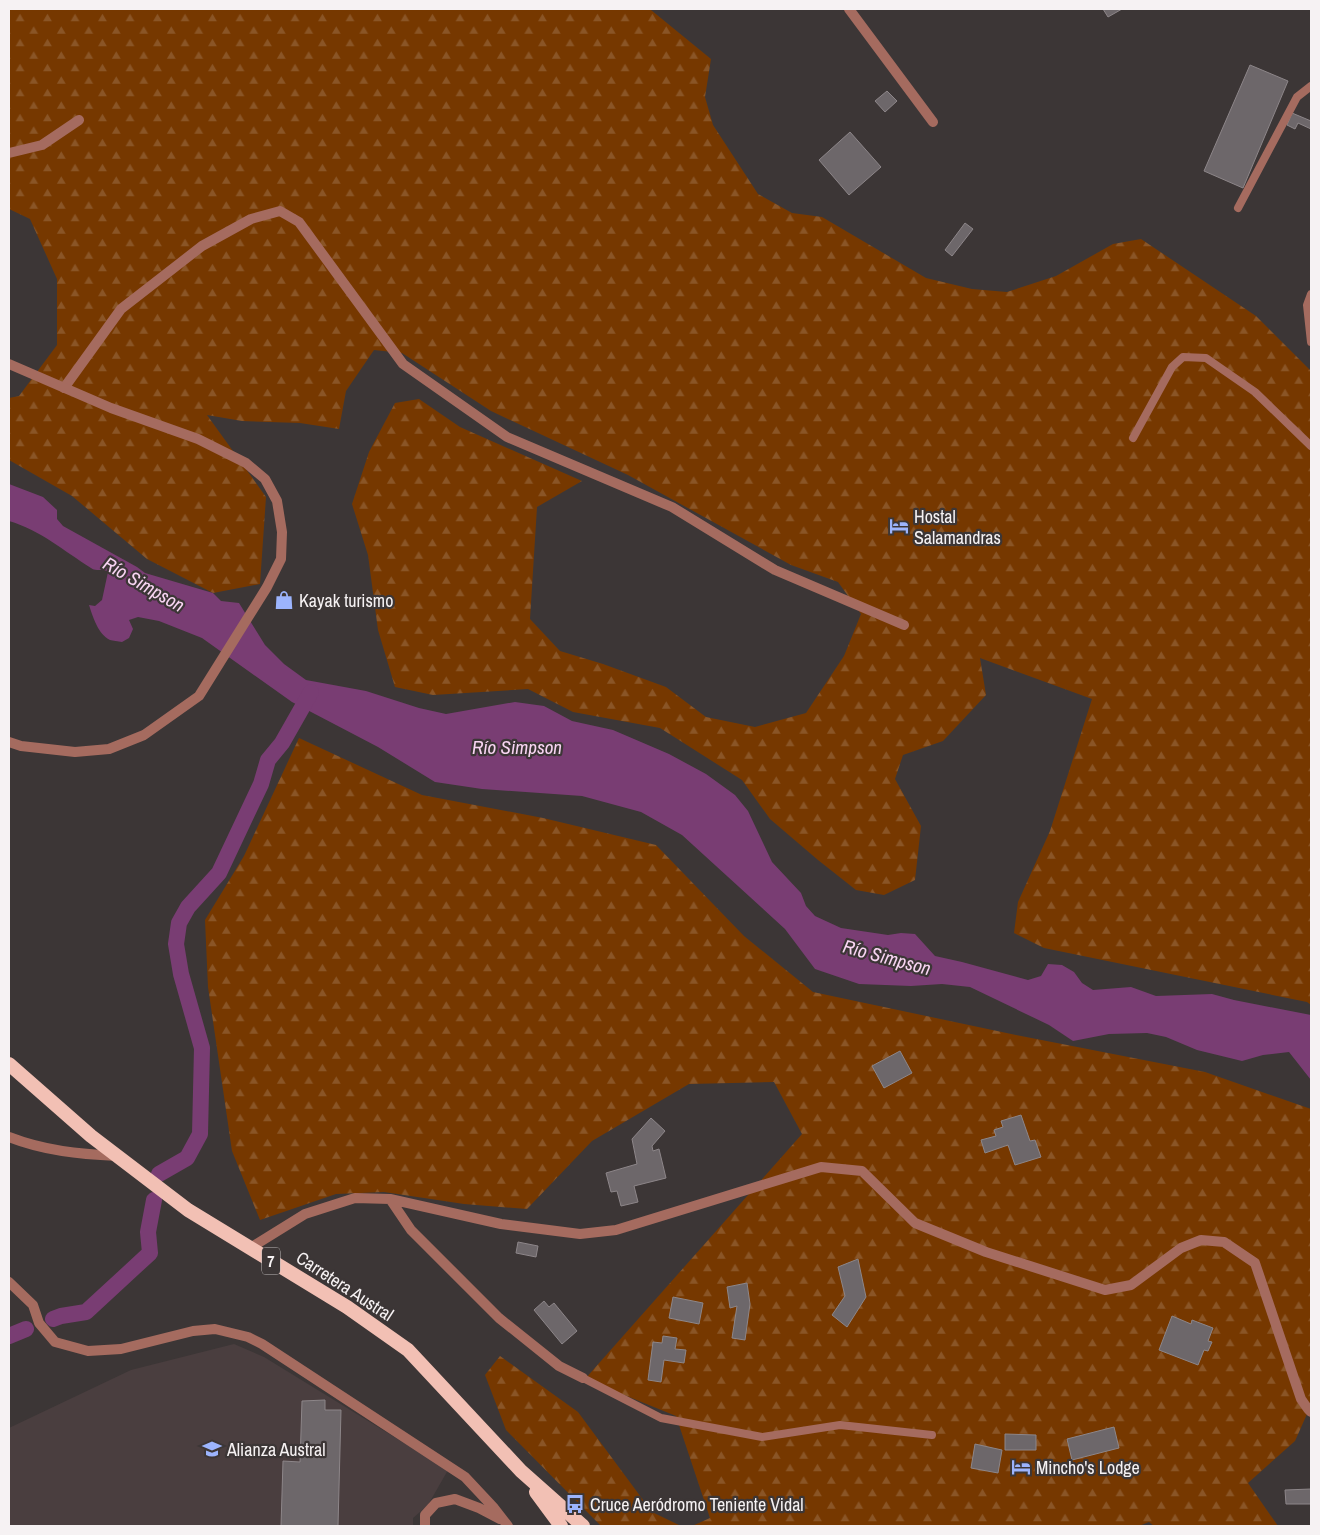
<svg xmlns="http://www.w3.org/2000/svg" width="1320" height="1535" viewBox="0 0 1320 1535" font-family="'Archivo Narrow',sans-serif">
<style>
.built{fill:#4a3e3f}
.forest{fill:url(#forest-firs)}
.water{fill:#793d73}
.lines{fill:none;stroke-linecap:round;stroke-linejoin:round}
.canal{stroke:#793d73;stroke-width:16}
.building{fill:#6d676a;stroke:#8d8689}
.service{stroke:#a56b5f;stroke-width:8}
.minor{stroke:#a56b5f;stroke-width:10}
.tertiary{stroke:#a56b5f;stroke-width:10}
.trunk{stroke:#f2c0b4;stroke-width:14}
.labels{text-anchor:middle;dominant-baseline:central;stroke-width:4.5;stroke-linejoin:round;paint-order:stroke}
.shield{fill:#3c3636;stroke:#bebaba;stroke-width:1}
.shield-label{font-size:16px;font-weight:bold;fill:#f6f2f3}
.poi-label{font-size:18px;fill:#f6f2f3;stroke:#3c3636;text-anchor:start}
.street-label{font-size:18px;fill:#f6f2f3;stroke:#3c3636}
.water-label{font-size:19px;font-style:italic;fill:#f9d5f3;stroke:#3c3636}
</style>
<defs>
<pattern id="forest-firs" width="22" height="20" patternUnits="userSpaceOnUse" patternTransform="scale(1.25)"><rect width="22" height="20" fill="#763800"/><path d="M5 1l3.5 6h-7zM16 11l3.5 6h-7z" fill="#8a5526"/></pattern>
</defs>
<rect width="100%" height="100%" fill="#3c3636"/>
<path class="built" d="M234 1344 264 1357 448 1470 428 1505 413 1518V1526H9V1428L131 1370Z"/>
<path class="forest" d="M9 9H647L651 10 711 59 705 97 713 125 758 194 792 213 822 217 926 278 972 289 1007 292 1056 276 1113 244 1141 239 1256 316 1311 371V1005L1307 1002 1044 948 1014 933 1018 902 1050 831 1092 699 980 658 986 695 943 741 903 755 895 779 921 826 915 880 884 895 856 890 818 860 770 819 742 780 660 728 573 712 528 689 433 695 395 687 378 630 368 555 352 504 369 452 395 403 419 399 460 427 582 481 537 507 530 619 560 651 603 664 666 687 706 717 755 727 806 713 844 656 861 614 838 582 791 565 628 475 491 411 402 353 374 350 346 391 339 429 300 423 242 421 207 415 266 497 260 584 213 593 147 559 72 496 9 460V398L19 396 57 345V279L30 219 9 209Z
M299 738 422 795 543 818 656 845 744 936 813 992 1016 1035 1205 1072 1311 1109V1405L1295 1441 1248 1483 1278 1526H1154L1149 1522 1139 1526H692L710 1518 676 1416 585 1379 802 1134 774 1082 689 1084 592 1141 527 1209 464 1204 384 1192 336 1194 260 1220 232 1151 208 987 205 920 244 856Z
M500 1356 578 1412 652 1512 681 1526H601L506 1430 485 1375Z"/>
<path class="water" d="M9 484 43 497 57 510V519L63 526 137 567 145 573 213 593 221 601 239 603 265 645 284 664 306 680 366 691 419 708 446 714 515 702 544 706 572 721 613 730 669 754 706 774 735 795 748 811 772 862 801 893 806 906 815 916 841 928 888 935 901 933 915 934 935 956 962 962 1028 980 1041 976 1048 964 1062 965 1074 972 1082 983 1093 990 1131 987 1156 996 1212 994 1234 1000 1311 1015V1080L1289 1052 1263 1055 1242 1061 1197 1050 1166 1037 1147 1033 1109 1034 1073 1041 1049 1025 970 987 942 984 911 986 859 984 815 969 785 929 682 835 641 812 582 796 482 789 435 782 378 747 292 702 202 638 159 621 138 617 129 620 133 629 129 638 122 642C118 641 113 641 110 640 98 634 93 617 89 605L95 606 102 600 108 572C103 568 96 572 91 568 64 551 40 530 9 521Z"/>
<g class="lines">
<path class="canal" d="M159 1174 187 1158 200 1134 202 1048 181 974 176 944 179 923 188 907 219 873 261 784 268 760 282 743 311 692
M53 1319 61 1316 86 1312 150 1253 148 1232 154 1200
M9 1336 26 1329"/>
</g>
<path class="building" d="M1103 9H1122L1108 17Z
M1250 65 1288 81 1243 188 1204 171Z
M887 91 897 101 885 112 875 101Z
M1292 113 1311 121V129L1298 123 1295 129 1287 125Z
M850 132 881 167 849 195 819 160Z
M965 223 973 229 952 256 945 250Z
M900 1051 912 1073 884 1088 872 1066Z
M1021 1115 1030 1141 1035 1140 1041 1157 1015 1165 1008 1145 985 1153 981 1140 996 1136 994 1130 1003 1127 1001 1121Z
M651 1118 665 1131 652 1146 653 1151 659 1149 666 1178 634 1186 638 1202 621 1206 617 1191 611 1192 606 1173 637 1164 632 1139Z
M518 1242 538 1246 536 1257 516 1253Z
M858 1259 866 1297 847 1327 832 1315 845 1296 838 1267Z
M747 1283 750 1304 745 1340 732 1338 737 1306 730 1308 727 1287Z
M673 1297 703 1303 699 1324 669 1318Z
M544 1301 549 1307 554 1303 577 1331 562 1344 534 1310Z
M1172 1316 1191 1324 1192 1320 1213 1328 1208 1341 1212 1342 1208 1351 1204 1350 1198 1365 1159 1350Z
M663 1336 677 1338 675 1349 686 1350 684 1363 664 1360 661 1382 648 1380 653 1342 662 1343Z
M325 1400V1410H341L338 1526H281L283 1461 300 1462 302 1401Z
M1114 1427 1119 1448 1072 1460 1067 1439Z
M1005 1434 1036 1435V1450H1005Z
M975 1444 1002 1450 998 1473 971 1468Z
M1311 1489V1504H1286L1285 1490Z"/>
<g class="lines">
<path class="service" d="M1238 208 1297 97 1311 86
M1311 294 1307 305 1311 342
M1133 438 1172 367 1183 357 1206 358 1255 392 1311 446
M583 1378 661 1418 762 1437 840 1425 932 1435"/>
<path class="minor" d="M849 9 933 122
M9 153 42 145 79 120
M64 388 121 309 202 246 251 219 280 211 299 222 403 364 507 437 672 507 775 570 904 625
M9 1137C45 1151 79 1154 117 1156
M390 1199 411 1230 499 1318 559 1366 583 1378
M250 1248 305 1214 355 1198 390 1199 501 1224 580 1234 616 1230 821 1167 862 1171 915 1223 986 1252 1105 1290 1131 1285 1181 1248 1201 1240 1224 1242 1255 1263 1301 1399 1308 1409 1311 1412
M9 1282 33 1305 39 1323 55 1342 88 1351 121 1349 193 1331 215 1329 248 1337 262 1344 465 1477 494 1508 508 1526
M425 1526V1515L436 1503 455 1499 479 1508 500 1519"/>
<path class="tertiary" d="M9 364 111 408 198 439 246 463 265 479 277 501 282 532 281 559 267 587 199 696 144 735 109 749 75 752 21 746 9 742"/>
<path class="trunk" d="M9 1064 91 1136 188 1210 347 1307 408 1350 521 1471 583 1526
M536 1492 561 1526"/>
</g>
<defs>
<g id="hotel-bare" transform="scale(1.5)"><path d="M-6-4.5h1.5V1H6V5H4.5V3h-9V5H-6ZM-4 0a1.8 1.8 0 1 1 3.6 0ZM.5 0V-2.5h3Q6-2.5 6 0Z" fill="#9cb4fd" stroke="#3c3636" stroke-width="2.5" paint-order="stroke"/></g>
<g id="shop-bare" transform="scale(1.5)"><path d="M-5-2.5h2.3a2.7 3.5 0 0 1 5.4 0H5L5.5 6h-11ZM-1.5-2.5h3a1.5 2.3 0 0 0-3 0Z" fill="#9cb4fd" stroke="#3c3636" stroke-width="2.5" paint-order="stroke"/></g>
<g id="school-bare" transform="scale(1.5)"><path d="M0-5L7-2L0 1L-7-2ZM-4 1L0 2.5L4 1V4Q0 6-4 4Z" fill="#9cb4fd" stroke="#3c3636" stroke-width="2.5" paint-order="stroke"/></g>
<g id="bus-bare" transform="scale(1.5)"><path d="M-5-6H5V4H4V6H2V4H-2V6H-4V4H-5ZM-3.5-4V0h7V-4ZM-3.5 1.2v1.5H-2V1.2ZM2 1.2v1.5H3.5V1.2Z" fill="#9cb4fd" stroke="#3c3636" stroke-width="2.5" paint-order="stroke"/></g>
</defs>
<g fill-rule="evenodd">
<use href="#hotel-bare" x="899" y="526"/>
<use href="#shop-bare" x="284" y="600"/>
<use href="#school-bare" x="212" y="1449"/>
<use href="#hotel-bare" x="1021" y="1467"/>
<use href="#bus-bare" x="575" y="1504"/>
</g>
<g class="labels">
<rect class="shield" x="262" y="1247.5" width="18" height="27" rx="4"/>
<g class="shield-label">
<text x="271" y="1261">7</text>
</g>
<g class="poi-label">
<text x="914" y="516">Hostal<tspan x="914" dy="21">Salamandras</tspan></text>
<text x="299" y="600">Kayak turismo</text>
<text x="227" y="1449">Alianza Austral</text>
<text x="1036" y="1467">Mincho's Lodge</text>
<text x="590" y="1504">Cruce Aeródromo Teniente Vidal</text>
</g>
<g class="street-label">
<text transform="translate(345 1286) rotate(33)">Carretera Austral</text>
</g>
<g class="water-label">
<text transform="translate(144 584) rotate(30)">Río Simpson</text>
<text x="517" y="747">Río Simpson</text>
<text transform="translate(887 957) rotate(15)">Río Simpson</text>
</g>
</g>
<rect width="1320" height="1535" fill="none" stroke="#f6f2f3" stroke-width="20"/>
</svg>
